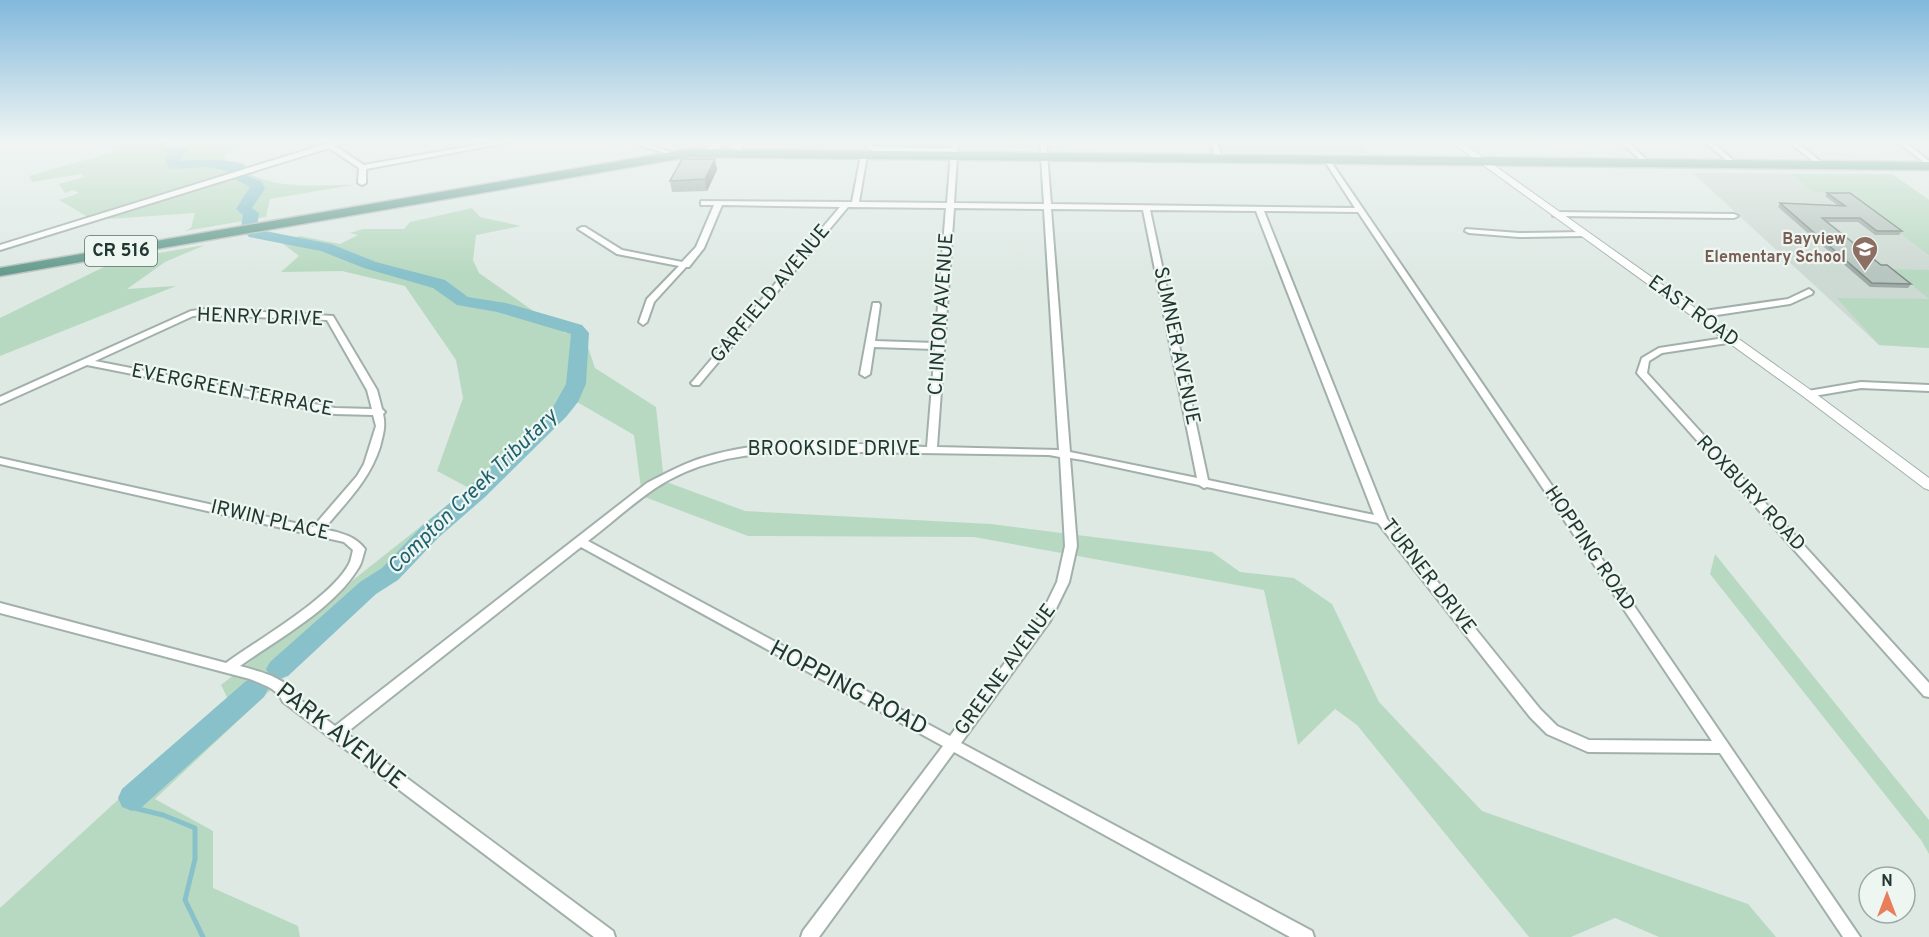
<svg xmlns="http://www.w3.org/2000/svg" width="1929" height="937" viewBox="0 0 1929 937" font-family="Overpass,sans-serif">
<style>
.built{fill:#cdd9d3}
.green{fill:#b8d9c1}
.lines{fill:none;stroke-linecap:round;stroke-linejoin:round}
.stream{stroke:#89c1cb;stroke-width:5}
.river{fill:#89c1cb;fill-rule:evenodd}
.minor-casing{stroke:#a2b0ab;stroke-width:4}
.tertiary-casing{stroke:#a2b0ab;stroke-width:2}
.secondary-casing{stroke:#9eb4ac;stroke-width:4}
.primary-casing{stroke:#bcc3c1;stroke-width:3}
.minor{fill:#fff;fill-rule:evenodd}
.tertiary{fill:#fff;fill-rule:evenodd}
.secondary{fill:#fff;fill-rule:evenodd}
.primary{fill:#659c8e;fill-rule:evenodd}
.wall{fill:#9daaa5}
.shaded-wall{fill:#808b86}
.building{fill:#b7c6c0;stroke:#808b86;stroke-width:1.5}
.labels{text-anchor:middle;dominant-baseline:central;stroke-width:4.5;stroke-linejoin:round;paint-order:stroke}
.far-education-label{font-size:16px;font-weight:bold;fill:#785e54;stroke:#eef6f2;text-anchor:end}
.shield{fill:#eef6f2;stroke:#5e706b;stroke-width:1.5}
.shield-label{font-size:18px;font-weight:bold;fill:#213731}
.street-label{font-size:20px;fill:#213731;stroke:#eef6f2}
.water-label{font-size:21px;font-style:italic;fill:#1f626f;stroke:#eef6f2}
.near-street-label{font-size:24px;fill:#213731;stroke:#eef6f2}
</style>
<rect width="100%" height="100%" fill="#dee9e4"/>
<path class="built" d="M1214 141H1361L1368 153 1218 152Z
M1693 173 1892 174 1929 200V348L1879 345Z"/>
<path class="green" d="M118 141H248L223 157C268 192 299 185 353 185L270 199 266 217 185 231 191 228 195 213 93 220 59 200 79 193 73 190 65 193 59 184 84 177 81 174 32 182 29 176 121 150Z
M1791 174H1892L1929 200V255L1846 193 1814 192Z
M472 208 480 217 521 226 476 235 473 260 479 273 565 333 582 329 595 368 656 407 664 481 745 511 991 524 1212 552 1240 572 1294 578 1332 604 1379 702 1482 811 1748 904 1776 937H1659L1615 918 1571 937H1529L1357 725 1335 709 1298 745 1264 590 974 537 748 536 642 496 634 435 577 402 155 799 213 831V888L298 926 300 937H0V908L228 699 221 685 469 488 437 471 463 398 456 360 405 286 342 271 281 272 299 256 282 243 300 236 340 244 358 235 350 233 363 229H404L410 222Z
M205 245 165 262 127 289 176 286 0 356V318L118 260Z
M1893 269 1929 270V299Z
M1837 298 1929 299V348L1879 345Z
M1715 554 1929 820V854L1921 840 1710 574Z"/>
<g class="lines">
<path class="stream" d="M132 798 130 807 163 815 195 828V859L185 900 203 937"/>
<path class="river" d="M158 141H175L172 145 185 148 187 151 179 161C201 159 223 159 244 164L246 167 241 173 262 182 265 189 252 208 259 213 257 226 260 230 331 244 376 262 445 280 468 297 506 303 582 325 589 333 586 384 578 402 566 417 485 497 438 538 398 580 376 594 288 676 279 679 270 676 266 669 270 662 360 582 382 568 422 526 469 487 552 409 566 384 571 334 497 312 457 305 433 288 364 268 321 251 249 237 241 227 243 215 236 209 250 187 229 176 228 171 207 167 170 169 164 159 170 153 152 146Z
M255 678 264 681 268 689 264 697 142 807 132 811 122 807 118 798 122 789 246 681Z"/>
<g class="minor-casing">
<path id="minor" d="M335 141H347L335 146 364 165 499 141H517L366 169V183L362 185 358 183 359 168 329 148 0 250V245Z
M627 141H639L676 154 671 155Z
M866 141H872V146L876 147 951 148 952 141H958L954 203 1044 204 1040 141H1046L1051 204 1355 208 1324 160 1329 159 1860 937H1843L1720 753 1588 752 1547 734 1530 717 1378 523 1207 487 1204 488 1199 485 1083 460 1070 458 1077 546 1069 582 1050 621 961 743 1312 931 1314 937H1290L954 752 819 937H801L803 931 943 746 581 547 346 733 613 931 615 937H594L283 702C277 688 264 685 250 679L0 613V603L226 663C259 639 331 598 349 564 351 560 352 554 353 550L344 542 0 464V458L313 527 357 476 364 464 376 426 373 415 335 414 87 365 0 404V397L191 311 207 309 333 316 377 390 382 409 385 412 383 414C386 427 383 434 380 447 369 481 346 502 324 529 340 533 354 535 365 549 363 555 362 562 359 567 334 609 279 638 240 666 257 671 287 677 294 695L335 726 647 483C665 474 682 464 702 458 771 435 855 445 927 447L935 349 874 347 870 374 865 377 860 374 873 303H879L880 305 875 341 935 343 946 208 848 207 699 385H693L691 383 693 381 840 207 722 205 704 248 689 267H686L654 302 647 322 643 325 639 322 647 299 679 266 617 254 578 229 582 227H585L622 250 682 262 696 247 714 205H701V201L852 202 861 155 864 153 867 155 859 202 947 203 951 152 875 151 867 148ZM954 208 1044 209 1059 450 937 447ZM1051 209 1143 210 1197 478 1070 452ZM1150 210 1256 211 1374 515 1208 480ZM1264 211 1358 212 1712 741 1589 740 1557 726 1540 709 1387 519ZM207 315 327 320 367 390 372 409 335 408 95 361 193 316ZM791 451 1049 455 1060 457 1065 546 1057 582 1041 615 950 736 588 541C610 524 631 505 654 489 695 461 743 454 791 451Z
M1210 141H1217L1222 159 1221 160 1216 159Z
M1620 141H1627L1650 163V165H1646Z
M1704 141H1712L1737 164V166H1733Z
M1787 141H1795L1826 166 1821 167Z
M1896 141H1904L1929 161V166Z
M1553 212 1734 214 1738 216 1734 218 1556 216H1553Z
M1466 229 1519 233 1584 232 1588 234 1584 236 1519 237 1469 233 1465 231Z
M1809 289 1813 292 1812 294 1790 304 1697 318 1693 315 1697 312 1788 299Z
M1731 337 1734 338 1736 340 1734 342 1662 353 1649 361 1647 373 1929 683V697L1924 696 1637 373 1642 358 1659 348Z
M1861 382 1929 385V391L1861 388 1808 397 1803 394 1808 391Z"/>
</g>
<g class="tertiary-casing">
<path id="tertiary" d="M736 141H745L740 153 736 156 732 153Z
M1450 141H1460L1812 391 1929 478V490L1924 488 1804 397Z"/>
</g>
<g class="secondary-casing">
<path id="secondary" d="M720 141H736L704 155 695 153Z"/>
</g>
<g class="primary-casing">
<path id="primary" d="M689 149 1929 162V170L689 157 0 276V268Z"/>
</g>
<use href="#minor" class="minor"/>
<use href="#tertiary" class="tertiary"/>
<use href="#secondary" class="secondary"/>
<use href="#primary" class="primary"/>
</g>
<path class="wall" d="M715 159 717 170 707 191 672 192 670 181Z
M1827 193 1902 231 1899 235H1875L1858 222H1827L1881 265 1911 284 1908 288 1870 287 1778 207 1780 203 1837 205 1825 196Z"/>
<path class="shaded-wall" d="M715 159 717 170 707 191 705 179Z"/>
<path class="building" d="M682 159H715L705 179 670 181Z
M1827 193H1850L1902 231H1877L1860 218H1822L1881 265H1887L1911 284 1872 283 1780 203 1845 206Z"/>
<linearGradient id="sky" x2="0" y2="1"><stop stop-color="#82b9dc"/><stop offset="0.52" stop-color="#f0f5f3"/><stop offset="1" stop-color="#f0f5f3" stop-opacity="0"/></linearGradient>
<rect width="1929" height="273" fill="url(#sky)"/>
<defs>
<g id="school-pin" transform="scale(1.35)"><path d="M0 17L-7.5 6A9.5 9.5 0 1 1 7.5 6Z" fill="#8d6e63" stroke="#eef6f2"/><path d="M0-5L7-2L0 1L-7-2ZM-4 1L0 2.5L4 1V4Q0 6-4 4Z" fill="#fff"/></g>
</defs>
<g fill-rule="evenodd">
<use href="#school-pin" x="1865" y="249"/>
</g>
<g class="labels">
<g class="far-education-label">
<text x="1846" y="240">Bayview<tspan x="1846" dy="18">Elementary School</tspan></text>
</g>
<rect class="shield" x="85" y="236" width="72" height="30" rx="4.5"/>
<g class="shield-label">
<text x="121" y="251">CR 516</text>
</g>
<g class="street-label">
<text transform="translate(771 294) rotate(-50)">GARFIELD AVENUE</text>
<text transform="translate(1693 312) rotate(36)">EAST ROAD</text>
<text transform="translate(942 314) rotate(-86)">CLINTON AVENUE</text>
<text transform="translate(260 318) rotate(2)">HENRY DRIVE</text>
<text transform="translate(1176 346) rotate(78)">SUMNER AVENUE</text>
<text transform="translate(232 391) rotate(11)">EVERGREEN TERRACE</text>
<text x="834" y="450">BROOKSIDE DRIVE</text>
<text transform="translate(1750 494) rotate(47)">ROXBURY ROAD</text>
<text transform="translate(270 521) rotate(13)">IRWIN PLACE</text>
<text transform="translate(1589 549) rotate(56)">HOPPING ROAD</text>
<text transform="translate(1428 577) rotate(52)">TURNER DRIVE</text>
<text transform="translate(1006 670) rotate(-54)">GREENE AVENUE</text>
</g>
<g class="water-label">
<text transform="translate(473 492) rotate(-44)">Compton Creek Tributary</text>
</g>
<g class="near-street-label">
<text transform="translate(848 689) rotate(28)">HOPPING ROAD</text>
<text transform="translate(340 737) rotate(38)">PARK AVENUE</text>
</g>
</g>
<g transform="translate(1887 895)"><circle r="28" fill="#eef6f2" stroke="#9caaa5" stroke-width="1.5"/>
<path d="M0-4.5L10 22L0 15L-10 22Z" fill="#e97e5c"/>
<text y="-9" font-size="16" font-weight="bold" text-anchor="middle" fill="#213731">N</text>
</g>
</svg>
